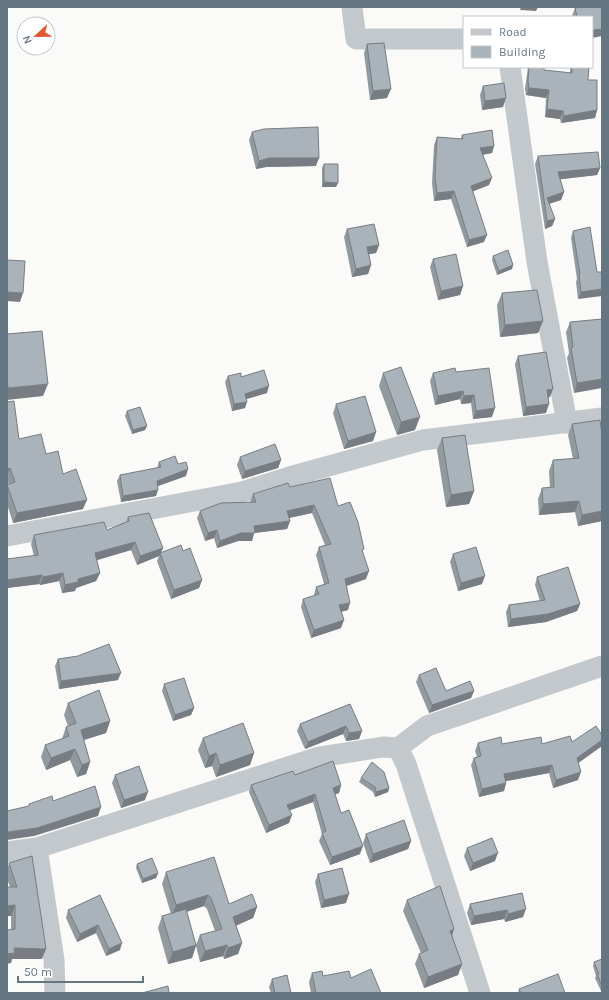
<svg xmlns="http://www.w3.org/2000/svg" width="609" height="1000" viewBox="0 0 609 1000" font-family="Karla,sans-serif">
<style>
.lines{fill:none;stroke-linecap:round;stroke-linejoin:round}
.minor{stroke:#c3c8cc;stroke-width:21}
.wall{fill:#929a9f;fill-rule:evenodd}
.shaded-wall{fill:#777d82}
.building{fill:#aab3b9;stroke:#777d82}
</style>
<rect width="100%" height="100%" fill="#fafaf8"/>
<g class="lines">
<path class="minor" d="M352 7 356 39H464
M510 67 537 262 567 423
M7 536 242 492 296 475 423 440 602 418
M398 748 406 764 480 993
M37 848 54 960 55 993
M7 852 37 848 319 757 383 747 398 748 427 726 602 666"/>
</g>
<path class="wall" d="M575 8 592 17H573L572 16Z
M367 44 387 98 370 100 364 53Z
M528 67H544V70L570 73V67H589L588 80 597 110 595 118 561 123 560 119 545 117 546 98 526 95 525 89Z
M483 86 503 107 482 110 480 95Z
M252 132 316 166 266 167 256 169 249 140Z
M462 135 494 146 492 153 483 155 489 185 473 191 484 242 467 247 451 199 434 201 432 183 434 145 437 137 461 139Z
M538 156 600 168 597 175 560 179 564 192 561 200 549 204 555 219 552 226 545 229 535 164Z
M324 164 336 187H322V168Z
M347 229 379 245 376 253 369 254 371 265 368 274 352 277 344 237Z
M573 231 597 272 578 299 576 282 577 279 571 238Z
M493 256 513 265 512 269 497 275 492 260Z
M433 259 463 286 460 295 438 300 430 267Z
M502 293 543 321 538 333 500 337 497 305Z
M602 319 574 393 567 358 569 353 566 332 570 322Z
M518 356 550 397 548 398 546 413 523 416 515 364Z
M456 372 492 417 473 419 471 403 461 404 460 399 435 405 430 381 433 373Z
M383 373 415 430 397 435 379 386Z
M228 376 241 377 267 393 246 399 245 408 232 411 225 382Z
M7 402 19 439 46 454 63 474 83 509 13 523 7 504V486L9 485 7 479Z
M336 404 376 432 373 441 344 449 333 413Z
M127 411 145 430 132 434 125 416Z
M572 424 602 435V521L578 526 575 512 539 515 538 499 542 488H550L549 471 553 460 573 459 568 435Z
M442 438 474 491 469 504 446 507 437 450Z
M240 457 281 460 278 468 242 479 237 465Z
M159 462 178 464 186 476 158 486 156 496 121 502 117 481 120 475 157 468Z
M290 487 338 506 363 552 366 579 347 586 348 610 341 612V628L311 638 301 607 303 599 314 596V595L316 587 324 584 316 555 319 547 325 545 312 513 289 518 290 521 287 529 254 533 252 541H238L217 548 214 538 205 541 197 518 200 511 250 502 253 494Z
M128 517 163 548 161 553 183 551 202 580 199 588 171 599 157 561 159 556 137 565 131 550 96 560 100 573 96 581 76 588 75 591 62 593 59 581 40 585 39 584 7 588V559L34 556 31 544 34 535 107 530 126 522Z
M453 554 482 584 458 591 450 562Z
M537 577 580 604 577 611 546 622 508 627 506 612 509 605 540 601 535 585Z
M58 659 118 680 59 689 55 666Z
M419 675 446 691H474L471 698 429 713 416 682Z
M164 684 194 708 191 715 173 721 162 691Z
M68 703 110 721 106 733 84 740 90 762 86 774 77 777 70 760 46 770 41 757 45 745 62 739 66 727 68 726 64 715Z
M350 704 362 731 359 739 346 741 343 734 305 749 297 731 300 724Z
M602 735V746L578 763V780L553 788 549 773 506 781V783L504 791 479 797 471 765 474 758 477 757 475 751 478 743 502 744H542L572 742Z
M203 738 254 753 250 765 216 777 212 766 205 768 198 750Z
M115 775 145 800 121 808 112 783Z
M295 775 341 785 339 793 335 794 341 813 360 854 330 865 319 841 322 834 313 802 290 810 289 823 266 833 249 792 251 785Z
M361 778 389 788 388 792 375 797 373 792 359 782Z
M366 834 411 841 408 849 370 863 363 843Z
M467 848 495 861 470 871 464 856Z
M9 863 42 959H12L11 963V916L10 887 7 879V870Z
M137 864 158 873 156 878 142 883 136 868Z
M166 872 229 904 257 907 253 918 236 925 242 943 238 954 224 959 223 956 200 962 196 946 192 958 168 964 158 928 162 916 171 914 162 884ZM204 906 207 909 215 931 200 935 196 945 187 912Z
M318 874 346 903 321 908 315 882Z
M522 893 523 917 505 922 504 919 471 925 467 913 470 904Z
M100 895 120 950 106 956 96 933 77 942 66 918 68 910Z
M407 900 454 929 452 936 462 964 458 975 424 988 415 964 419 954 421 953 403 911Z
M602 959V993L595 978 596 976 593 966 594 962Z
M312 973 323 976 351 978 381 993H311L309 982Z
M272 979 291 993H271L269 987Z
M519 989 565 993H518Z"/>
<path class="shaded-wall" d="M521 7H538L536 11 520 10Z
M602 29V36L592 38V30Z
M529 88 549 90 546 98 526 95Z
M391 89 387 98 370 100 373 91Z
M506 98 503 107 482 110 485 101Z
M547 109 563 111 560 119 545 117Z
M597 110 595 118 561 123 564 116Z
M494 146 492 153 477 155 480 148Z
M269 158H319L316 166 266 167 256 169 259 161Z
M600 168 597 175 555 180 558 172Z
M492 178 489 185 469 193 471 186Z
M324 182 338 183 336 187H322Z
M454 191 451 199 434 201 437 193Z
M564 192 561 200 545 205 547 198Z
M555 219 552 226 545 229 547 221Z
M487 235 484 242 467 247 469 240Z
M379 245 376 253 364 255 367 247Z
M371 265 368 274 352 277 356 269Z
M513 265 512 269 497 275 499 271Z
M463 286 460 295 438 300 441 291Z
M602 289V296L578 299 581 292Z
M7 292 23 293 20 302 7 301Z
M543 321 538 333 500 337 505 325Z
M602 379V388L574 393 577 383Z
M48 384 43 396 7 400V390L8 388Z
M269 386 267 393 243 400 245 394Z
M553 389 550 397 544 398 547 390Z
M463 391 460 399 435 405 438 396Z
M474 395 471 403 461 404 464 396Z
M247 402 245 408 232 411 234 404Z
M549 404 546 413 523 416 526 407Z
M495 408 492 417 473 419 476 411Z
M420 417 415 430 397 435 401 422Z
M147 426 145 430 132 434 133 430Z
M376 432 373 441 344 449 348 441Z
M281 460 278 468 242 479 245 471Z
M10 468 7 476V469Z
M188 469 186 476 155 487 157 481Z
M158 490 156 496 121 502 123 496Z
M474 491 469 504 446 507 451 495Z
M87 500 83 509 13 523 17 513Z
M579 501 575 512 539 515 543 504Z
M314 505 312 513 284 519 287 511Z
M602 511V521L578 526 582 515Z
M290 521 287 529 254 533 252 541H238L217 548 220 541 254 526Z
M217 530 214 538 205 541 208 533Z
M135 542 131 550 91 562 95 553Z
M163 548 159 556 137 565 140 556Z
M369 571 366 579 342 587 345 579Z
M63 573 59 581 40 585 43 577Z
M100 573 96 581 76 588 75 591 62 593 65 585 78 579Z
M42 575 39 584 7 588V580Z
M485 576 482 584 458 591 461 583Z
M202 580 199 588 171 599 174 590Z
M350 603 348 610 336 613 339 605Z
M580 604 577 611 546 622 508 627 511 619Z
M344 620 341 628 311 638 314 630Z
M121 673 118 680 59 689 61 681Z
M474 691 471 698 429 713 432 705Z
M194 708 191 715 173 721 175 715Z
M110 721 106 733 77 742 81 730Z
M346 726 343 734 305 749 308 742Z
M362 731 359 739 346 741 349 733Z
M602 740V746L574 766 577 758Z
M75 749 70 760 46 770 51 758Z
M216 753 212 766 205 768 209 756Z
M254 753 250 765 216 777 220 765Z
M90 762 86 774 77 777 82 765Z
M552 765 549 773 501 782 504 774Z
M581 772 578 780 553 788 556 780Z
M506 783 504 791 479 797 482 789Z
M341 785 339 793 331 796 333 788Z
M389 788 388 792 375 797 376 792Z
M148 792 145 800 121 808 124 800Z
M315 794 313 802 285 812 287 805Z
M101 807 98 816 34 836 7 840V833L8 832Z
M292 815 289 823 266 833 269 825Z
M411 841 408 849 370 863 373 854Z
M363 846 360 854 330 865 332 857Z
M498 853 495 861 470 871 473 863Z
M158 873 156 878 142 883 143 879Z
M349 894 346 903 321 908 324 900Z
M208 895 204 906 172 916 176 905Z
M15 905 11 916H7V906Z
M257 907 253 918 229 929 233 917Z
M526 909 523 917 505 922 508 914Z
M507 910 504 919 471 925 474 916Z
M98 925 96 933 77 942 80 934Z
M454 929 450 940V931Z
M122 943 120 950 106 956 109 949Z
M242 943 238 954 224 959 228 948Z
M196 945 192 958 168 964 173 952Z
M227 945 223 956 200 962 205 951Z
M14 948 46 949 42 959H12L11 963 7 964V954Z
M462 964 458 975 424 988 428 977Z"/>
<path class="building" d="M580 7H602V29L592 30V34V17H577L575 8Z
M384 43 391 89 373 91 367 44Z
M529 67H544V70L572 73V67H589L588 80H597V110L564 116 563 111 547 109 549 90 529 88 528 81Z
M504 83 506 98 485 101 483 86Z
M318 127 319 158H269L259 161 252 132 264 129Z
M492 130 494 146 480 148 492 178 471 186 487 235 469 240 454 191 437 193 435 176 437 137 463 139 462 135Z
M598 152 600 168 558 172 564 192 547 198 555 219 547 221 538 156Z
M324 164H338V183L324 182Z
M374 224 379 245 367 247 371 265 356 269 347 229Z
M590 227 597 272H602V289L581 292 579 275 580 274 573 231Z
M508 250 513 265 499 271 493 256Z
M456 254 463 286 441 291 433 259Z
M7 260 25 261 23 293 7 292Z
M537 290 543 321 505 325 502 293Z
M602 319V379L577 383 571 348 573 347 570 322Z
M42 331 48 384 8 388 7 379V334Z
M546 352 553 389 547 390 549 404 526 407 518 356Z
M401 367 420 417 401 422 383 373Z
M455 368 456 372 489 368 495 408 476 411 474 395 464 396 463 391 438 396 433 373Z
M264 370 269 386 245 394 247 402 234 404 228 376 241 373V377Z
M365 396 376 432 348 441 336 404Z
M14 401 19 439 41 434 46 454 58 451 63 474 76 469 87 500 17 513 7 485 15 482 10 468 7 469V402Z
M140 407 147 426 133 430 127 411Z
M600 420 602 435V511L582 515 579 501 543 504 542 488 554 487 553 460 579 458 572 424Z
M465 435 474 491 451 495 442 438Z
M275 444 281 460 245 471 240 457Z
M175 456 178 464 186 462 188 469 157 481 158 490 123 496 120 475 161 467 159 462Z
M330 478 338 506 350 502 358 522 364 549 362 550 369 571 345 579 350 603 339 605 344 620 314 630 303 599 319 594 316 587 329 583 319 547 331 544 314 505 287 511 290 521 254 526 255 533H241L220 541 217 530 208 533 200 511 221 503 256 502 253 494 288 483 290 487Z
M149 513 163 548 140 556 135 542 95 553 100 573 78 579V582L65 585 63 573 43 577 42 575 7 580V559L38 555 34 535 104 522 107 530 129 521 128 517Z
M181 545 183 551 190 548 202 580 174 590 160 553Z
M476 547 485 576 461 583 453 554Z
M568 567 580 604 548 614 511 619 509 605 545 600 537 577Z
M109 644 121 673 61 681 58 659 78 656Z
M436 668 446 691 470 681 474 691 432 705 419 675Z
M184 678 194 708 175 715 164 684Z
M99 690 110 721 81 730 90 762 82 765 75 749 51 758 45 745 69 736 66 727 76 723 68 703Z
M350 704 362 731 349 733 346 726 308 742 300 724Z
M243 723 254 753 220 765 216 753 209 756 203 738Z
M596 726 602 735V740L577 758 581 772 556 780 552 765 504 774 506 783 482 789 474 758 481 756 478 743 501 737 502 744 541 737 542 744 570 736 572 742Z
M333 761 341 785 333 788 341 813 349 810 363 846 332 857 322 833 326 831 315 794 287 805 292 815 269 825 251 785 293 771 295 775Z
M372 762 384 772 389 788 376 792 375 787 361 778Z
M139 766 148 792 124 800 115 775Z
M95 786 101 807 37 828 8 832 7 833V811L29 806V804L52 796 53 801Z
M404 820 411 841 373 854 366 834Z
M492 838 498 853 473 863 467 848Z
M32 856 46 949 14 948 15 953 7 954V930L15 929V905L7 906V887H17L9 863Z
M214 857 229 904 252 894 257 907 233 917 242 943 228 948 227 945 205 951 200 935 222 929 211 898 208 895 176 905 166 872Z
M152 858 158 873 143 879 137 864Z
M342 868 349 894 324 900 318 874Z
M440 886 454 929 450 931 462 964 428 977 419 954 428 950 407 900Z
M522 893 526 909 508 914 507 910 474 916 470 904Z
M100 895 122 943 109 949 98 925 80 934 68 910Z
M186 909 196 945 173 952 162 916Z
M602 959V986L597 974H599L594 962Z
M371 969 381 993H316L312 973 322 971 323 976 349 971 351 978Z
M558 974 565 993H521L519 989Z
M287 975 291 993H275L272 979Z
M168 986 169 993H142Z"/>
<rect width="609" height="1000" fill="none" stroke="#657683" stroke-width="16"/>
<rect x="463" y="16" width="130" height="52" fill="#ffffff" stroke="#c1c8cd"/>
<rect x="471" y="29" width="20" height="6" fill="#c3c8cc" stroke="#c1c8cd"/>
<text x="499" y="36" font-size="12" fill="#657683">Road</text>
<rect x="471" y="46" width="20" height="12" fill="#aab3b9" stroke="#c1c8cd"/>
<text x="499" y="56" font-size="12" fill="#657683">Building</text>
<g transform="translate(36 36) rotate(248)"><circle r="19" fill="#ffffff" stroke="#c1c8cd"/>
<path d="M0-3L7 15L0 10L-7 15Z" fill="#e4572e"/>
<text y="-6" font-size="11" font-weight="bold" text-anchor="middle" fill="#657683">N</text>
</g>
<path d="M18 976v6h125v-6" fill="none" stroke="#657683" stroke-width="2"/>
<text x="24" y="976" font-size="12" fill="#657683" stroke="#ffffff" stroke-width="3" paint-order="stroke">50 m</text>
</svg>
